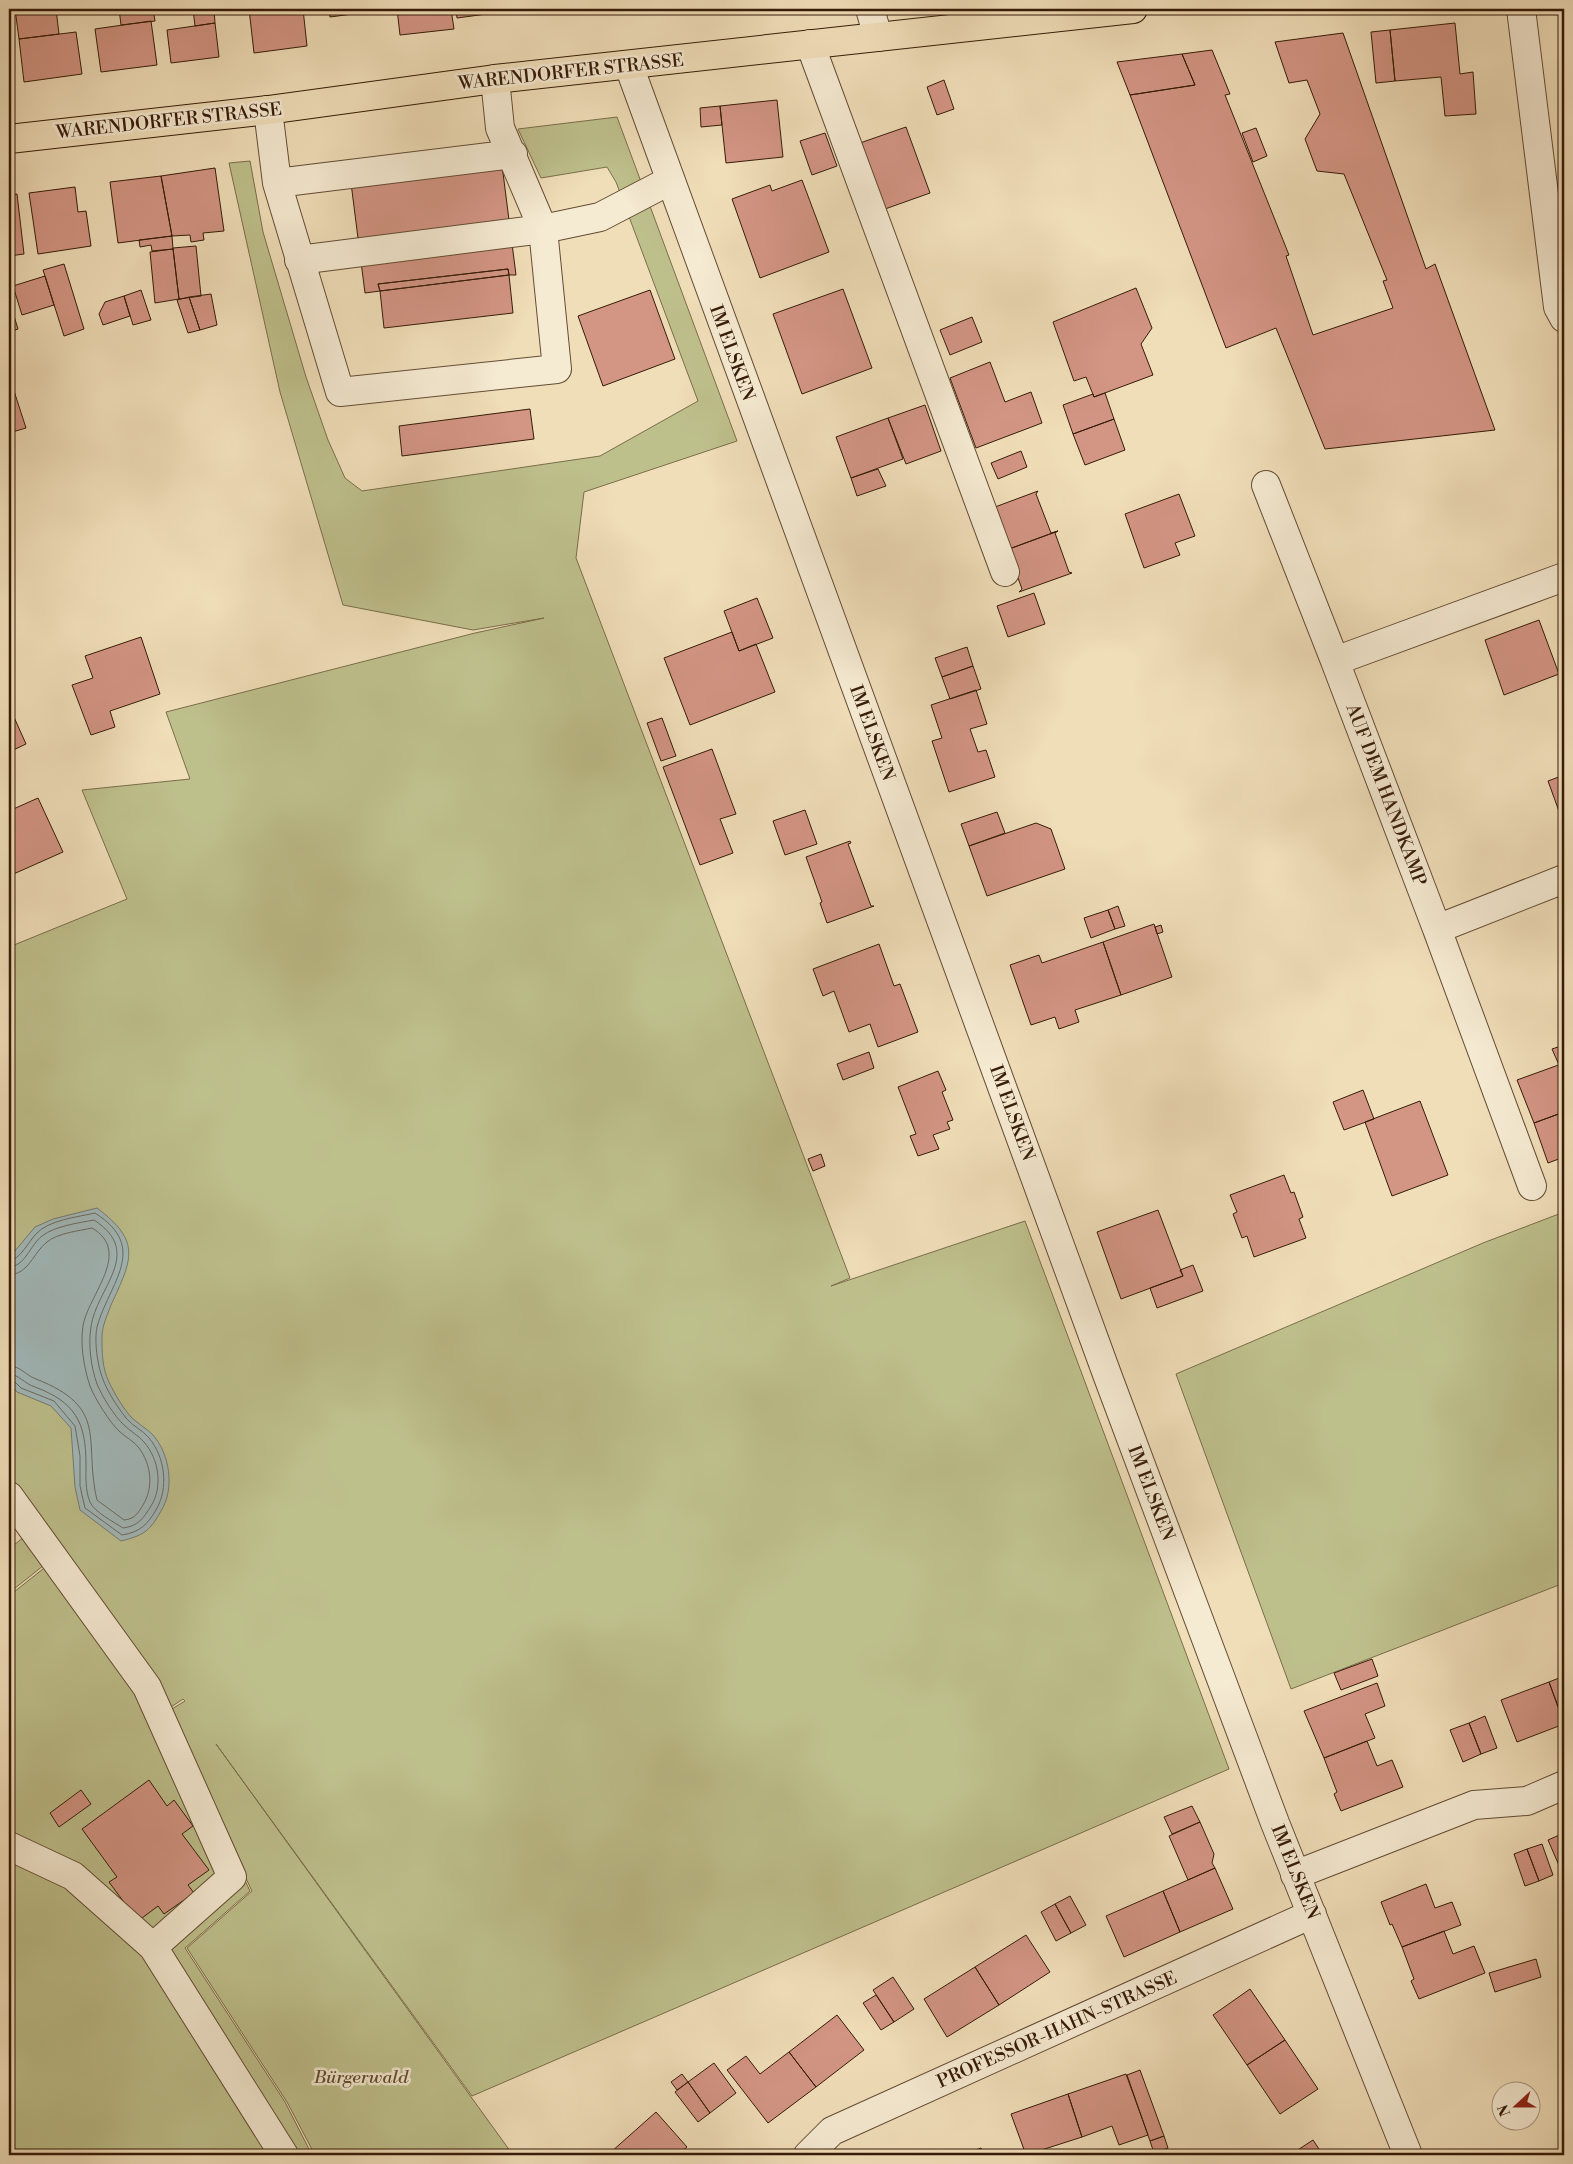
<svg xmlns="http://www.w3.org/2000/svg" width="1573" height="2164" viewBox="0 0 1573 2164" font-family="'Libre Bodoni',serif">
<style>
.green{fill:#bec08c;stroke:#7a6e4a}
.water{fill:#a1b9bb;stroke:#767a73}
.lines{fill:none;stroke-linecap:round;stroke-linejoin:round}
.shore{stroke:#6c6a62;stroke-width:1}
.building{fill:#d39584;stroke:#361b08}
.minor-casing{stroke:#644c34;stroke-width:30}
.major-casing{stroke:#361b08;stroke-width:30}
.minor{stroke:#f5ead2;stroke-width:28}
.major{stroke:#f0deb9;stroke-width:28}
.labels{text-anchor:middle;dominant-baseline:central;stroke-width:5;stroke-linejoin:round;paint-order:stroke}
.street-label{font-size:18px;fill:#361b08;stroke:#f5ead2}
.park-label{font-size:18px;font-style:italic;fill:#5f4d30;stroke:#f5ead2}
</style>
<rect width="100%" height="100%" fill="#f0deb9"/>
<filter id="stains"><feTurbulence type="fractalNoise" baseFrequency=".004" numOctaves="4"/><feColorMatrix values="0 0 0 0 .2 0 0 0 0 .09 0 0 0 0 .02 0 0 0 .5 -.17"/></filter>
<radialGradient id="worn" r=".72"><stop offset=".6" stop-color="#630" stop-opacity="0"/><stop offset="1" stop-color="#630" stop-opacity=".3"/></radialGradient>
<path class="green" d="M617 117 737 441 584 492 576 558 850 1278 831 1286 1025 1221 1229 1769 472 2096 216 1744 513 2155H315L287 2102 187 1948 252 1891 167 1712 185 1701 183 1699 165 1711 250 1891 185 1948 285 2102 312 2155H9V1596L63 1553 9 1481V947L127 899 82 790 190 779 166 712 475 633 544 618 473 630 343 605 280 392 229 163 250 161 263 232 306 377 328 440 345 478 362 491 600 456 698 401 616 182 607 167 541 178 518 129Z
M1564 1212V1583L1291 1689 1176 1374 1483 1243Z
M24 1537 44 1565 9 1593V1549Z"/>
<path class="water" d="M97 1208C142 1242 132 1259 111 1305 107 1316 102 1326 102 1337 102 1352 102 1368 109 1382 114 1393 123 1408 131 1417 137 1423 146 1428 152 1434 170 1453 175 1489 161 1511 149 1532 144 1535 121 1541L80 1510 75 1487 71 1428 51 1406 17 1392 9 1383V1258L35 1227 53 1219Z"/>
<g class="lines">
<path class="shore" d="M9 1261C20 1260 29 1241 36 1234 48 1220 78 1217 95 1213 150 1248 109 1283 97 1327 95 1336 96 1351 98 1361 101 1382 113 1401 126 1418 132 1426 143 1430 149 1438 165 1457 169 1488 156 1510 147 1525 140 1532 122 1535L85 1508 80 1486V1456L75 1426 54 1401 21 1388 14 1381 9 1380
M9 1267C25 1267 30 1245 42 1236 55 1226 78 1223 94 1220 145 1253 96 1288 91 1327 88 1345 91 1367 97 1384 102 1396 114 1416 124 1425 130 1431 139 1436 144 1442 159 1459 163 1487 151 1506 143 1519 138 1526 123 1528 114 1522 94 1512 90 1502 85 1490 86 1476 86 1464 86 1422 75 1402 35 1387 25 1384 18 1374 9 1374
M9 1275C29 1274 33 1253 47 1242 58 1233 78 1231 92 1228 133 1252 88 1295 83 1326 80 1345 84 1368 90 1386 94 1397 110 1423 119 1431 125 1437 134 1441 139 1448 151 1464 154 1487 143 1505 138 1513 135 1519 124 1520L97 1500C83 1440 110 1408 36 1379 25 1375 21 1366 9 1366"/>
</g>
<path class="building" d="M15 9H56L59 34 19 39Z
M119 9H153L155 21 121 25Z
M193 9H214L215 23 195 26Z
M249 9H303L307 46 254 53Z
M329 9H383V10L330 17Z
M397 9H451L454 29 400 35Z
M456 9H493L494 13 457 18Z
M569 9H591V12L569 14Z
M151 21 157 65 101 72 95 29Z
M215 23 219 57 171 63 167 30Z
M1455 23 1460 74 1473 72 1476 114 1445 116 1441 77 1395 81 1390 30Z
M1390 30 1395 81 1376 83 1371 32Z
M76 32 82 74 24 82 19 39Z
M1343 33 1426 269 1435 264 1495 430 1325 449 1276 328 1226 348 1130 95 1195 85 1182 54 1212 50 1230 94 1225 95 1289 255 1286 256 1313 335 1393 308 1383 281 1387 280 1344 174 1317 171 1305 139 1320 114 1307 80 1289 83 1275 42Z
M1182 54 1195 85 1130 95 1117 62Z
M944 80 954 109 937 115 927 87Z
M777 100 783 157 726 163 720 106Z
M720 106 722 125 701 127 700 108Z
M906 127 930 193 885 209 860 143Z
M1256 128 1267 156 1253 162 1242 133Z
M825 133 837 166 812 175 800 141Z
M502 165 516 275H509L508 269 378 284 380 291 365 293 351 183Z
M215 168 224 231 203 233 204 240 191 242 190 235 172 236 161 176Z
M161 176 172 236 118 243 110 182Z
M802 180 829 252 760 278 732 199 770 185 772 191Z
M75 187 78 212 86 211 91 246 38 254 29 193Z
M17 194 24 254 9 256V195Z
M172 236 173 249 152 251 151 245 140 247 139 240Z
M196 246 201 296 179 299 173 248Z
M173 249 179 299 155 303 150 252Z
M64 264 84 329 64 336 43 270Z
M508 269 509 275 380 291 378 284Z
M509 275 513 313 384 328 380 291Z
M45 276 54 305 22 315 13 286Z
M1136 288 1152 328 1141 344 1153 375 1094 397 1086 377 1074 381 1053 322Z
M843 289 872 368 802 394 773 314Z
M141 290 151 320 133 325 124 296Z
M650 290 675 359 603 386 578 316Z
M211 294 217 325 200 330 189 297Z
M124 296 130 316 103 325 99 314 105 302Z
M189 297 200 330 188 333 177 300Z
M9 300 18 329 9 332Z
M972 317 982 342 950 355 940 330Z
M990 362 1005 402 1031 392 1042 423 976 448 950 378Z
M9 373 15 394 9 396Z
M1105 393 1114 419 1073 434 1063 405 1093 394 1094 397Z
M15 394 26 428 9 433V396Z
M925 405 941 451 906 464 888 418Z
M530 409 534 439 402 456 399 426Z
M888 418 903 459 851 478 836 437Z
M1114 419 1125 450 1085 465 1073 434Z
M1021 451 1027 467 998 479 991 463Z
M878 469 886 486 857 496 851 478Z
M1038 491 1036 494 1051 533 1058 531 1001 552 987 510Z
M1179 494 1195 536 1175 543 1180 555 1144 568 1125 514Z
M1058 531 1055 533 1069 572 1072 573 1019 592 1022 589 1008 550 1001 552Z
M1034 593 1045 624 1008 637 997 606Z
M757 598 773 638 739 651 724 611Z
M1539 620 1559 674 1504 695 1485 640Z
M732 632 739 651 756 644 775 692 690 725 664 658Z
M141 637 160 694 110 711 115 727 91 735 72 685 93 678 85 656Z
M967 647 973 666 942 677 935 658Z
M973 666 981 689 950 699 942 677Z
M976 690 987 724 970 729 978 752 986 750 995 777 949 792 932 741 942 738 931 705Z
M9 706 26 744 9 752Z
M662 718 676 756 661 761 647 723Z
M712 749 736 814 720 819 733 853 700 865 663 767Z
M1564 775V825L1548 781Z
M38 798 63 852 9 876V811Z
M805 810 817 844 785 855 773 821Z
M997 812 1005 833 969 846 961 824Z
M1036 823 1051 829 1065 869 987 896 969 846Z
M850 841 851 843 848 844 871 906H874L827 923 820 903 822 902 806 857Z
M1118 906 1125 926 1115 929 1108 910Z
M1108 910 1115 929 1091 938 1084 918Z
M1154 924 1172 977 1121 995 1103 942Z
M1161 925 1163 932 1157 934 1155 927Z
M1103 942 1121 995 1075 1010 1079 1022 1059 1029 1055 1017 1031 1025 1010 965 1039 955 1042 963Z
M879 944 894 986 900 984 918 1032 878 1047 870 1024 849 1032 834 991 823 996 813 969Z
M1564 1045V1063L1559 1065 1552 1049Z
M869 1052 874 1068 843 1080 837 1064Z
M1564 1063V1112L1534 1123 1517 1080Z
M938 1071 946 1090 942 1092 953 1120 947 1122 950 1129 933 1135 939 1149 918 1156 910 1136 916 1134 898 1087Z
M1363 1090 1374 1119 1344 1130 1333 1102Z
M1420 1101 1448 1175 1392 1196 1365 1122Z
M1564 1112V1157L1548 1163 1534 1123Z
M821 1154 825 1166 813 1171 808 1159Z
M1284 1175 1291 1193 1294 1192 1303 1217 1299 1219 1306 1238 1254 1257 1247 1236 1242 1238 1233 1214 1237 1212 1230 1195Z
M1158 1210 1183 1276 1121 1299 1097 1232Z
M1193 1265 1203 1291 1157 1308 1150 1288 1183 1276 1180 1270Z
M1372 1659 1378 1676 1341 1690 1334 1673Z
M1564 1676V1722L1549 1682Z
M1549 1682 1564 1724 1517 1742 1501 1700Z
M1377 1683 1385 1706 1365 1714 1375 1738 1324 1758 1304 1711Z
M1485 1716 1497 1748 1481 1754 1469 1723Z
M1469 1723 1481 1754 1463 1762 1450 1730Z
M1367 1741 1377 1766 1392 1760 1403 1787 1341 1811 1334 1794 1337 1792 1324 1758Z
M149 1780 167 1806 174 1800 193 1826 182 1834 209 1870 188 1885 194 1893 164 1914 158 1906 138 1921 109 1882 117 1877 82 1829Z
M81 1790 91 1804 59 1827 50 1813Z
M1192 1806 1200 1822 1172 1834 1164 1817Z
M1200 1822 1214 1854 1212 1863 1215 1868 1188 1880 1169 1836Z
M1564 1833V1877L1548 1840Z
M1542 1844 1553 1875 1539 1881 1527 1849Z
M1527 1849 1539 1881 1525 1886 1514 1854Z
M1215 1868 1233 1909 1180 1932 1163 1891Z
M1426 1884 1435 1908 1452 1902 1461 1925 1402 1947 1392 1924 1390 1925 1381 1902Z
M1163 1891 1180 1932 1124 1957 1106 1916Z
M1070 1896 1086 1925 1071 1933 1055 1904Z
M1055 1904 1071 1933 1056 1941 1041 1912Z
M1444 1931 1453 1954 1474 1946 1485 1973 1419 1999 1411 1981 1414 1979 1402 1947Z
M1026 1935 1050 1972 999 2005 975 1967Z
M1536 1959 1541 1977 1495 1992 1489 1973Z
M975 1967 999 2005 947 2037 924 1999Z
M893 1977 914 2009 894 2022 873 1990Z
M1250 1989 1285 2040 1247 2065 1213 2015Z
M876 1995 894 2022 881 2030 863 2003Z
M837 2015 864 2050 816 2087 789 2052Z
M1285 2040 1318 2089 1280 2114 1247 2065Z
M789 2052 816 2087 768 2123 727 2070 746 2056 760 2074Z
M714 2063 736 2093 710 2113 688 2082Z
M1140 2070 1164 2136 1150 2141 1127 2075Z
M682 2074 688 2082 677 2090 671 2082Z
M1126 2074 1148 2135 1119 2145 1112 2126 1082 2137 1068 2094Z
M688 2082 710 2113 698 2122 675 2092Z
M1068 2094 1082 2137 1026 2155 1011 2114Z
M656 2112 687 2147 678 2155H614L611 2152Z
M1164 2136 1168 2148 1154 2153 1150 2141Z
M1313 2140 1323 2155H1290Z
M981 2148 984 2155H962Z"/>
<g class="lines">
<g class="minor-casing">
<path id="minor" d="M870 9 878 37
M1521 9 1558 307 1564 318
M810 44 1005 572
M629 66 1108 1377 1275 1823 1408 2155
M268 110 277 183 340 392 557 369 543 229 600 217 669 181
M277 183 513 154
M299 260 543 229 500 128 495 79
M1266 485 1335 661
M1437 929 1335 661 1564 577
M1532 1186 1437 929 1564 879
M9 1496 147 1687 232 1877 153 1947
M9 1846 73 1876 153 1947 284 2155
M1295 1875 1474 1805 1527 1801 1564 1785
M808 2155 832 2131 1312 1914"/>
</g>
<g class="major-casing">
<path id="major" d="M9 139 268 110 495 79 1133 9"/>
</g>
<use href="#minor" class="minor"/>
<use href="#major" class="major"/>
</g>
<g class="labels">
<g class="street-label">
<text transform="translate(571 72) rotate(-6)">WARENDORFER STRASSE</text>
<text transform="translate(169 121) rotate(-6)">WARENDORFER STRASSE</text>
<text transform="translate(732 353) rotate(70)">IM ELSKEN</text>
<text transform="translate(872 733) rotate(70)">IM ELSKEN</text>
<text transform="translate(1386 795) rotate(69)">AUF DEM HANDKAMP</text>
<text transform="translate(1012 1113) rotate(70)">IM ELSKEN</text>
<text transform="translate(1151 1493) rotate(69)">IM ELSKEN</text>
<text transform="translate(1295 1872) rotate(68)">IM ELSKEN</text>
<text transform="translate(1057 2030) rotate(-24)">PROFESSOR-HAHN-STRASSE</text>
</g>
<g class="park-label">
<text x="361" y="2077">Bürgerwald</text>
</g>
</g>
<rect width="1573" height="2164" fill="none" stroke="#f0deb9" stroke-width="30"/>
<rect x="10" y="10" width="1553" height="2144" fill="none" stroke="#361b08" stroke-width="2.5"/>
<rect x="15" y="15" width="1543" height="2134" fill="none" stroke="#361b08"/>
<g transform="translate(1516 2106) rotate(249)"><circle r="24" fill="#f5ead2" stroke="#a99781"/>
<path d="M0-4L9 19L0 12L-9 19Z" fill="#8f2418"/>
<text y="-8" font-size="14" font-weight="bold" text-anchor="middle" fill="#361b08">N</text>
</g>
<rect width="100%" height="100%" filter="url(#stains)"/>
<rect width="100%" height="100%" fill="url(#worn)"/>
</svg>
